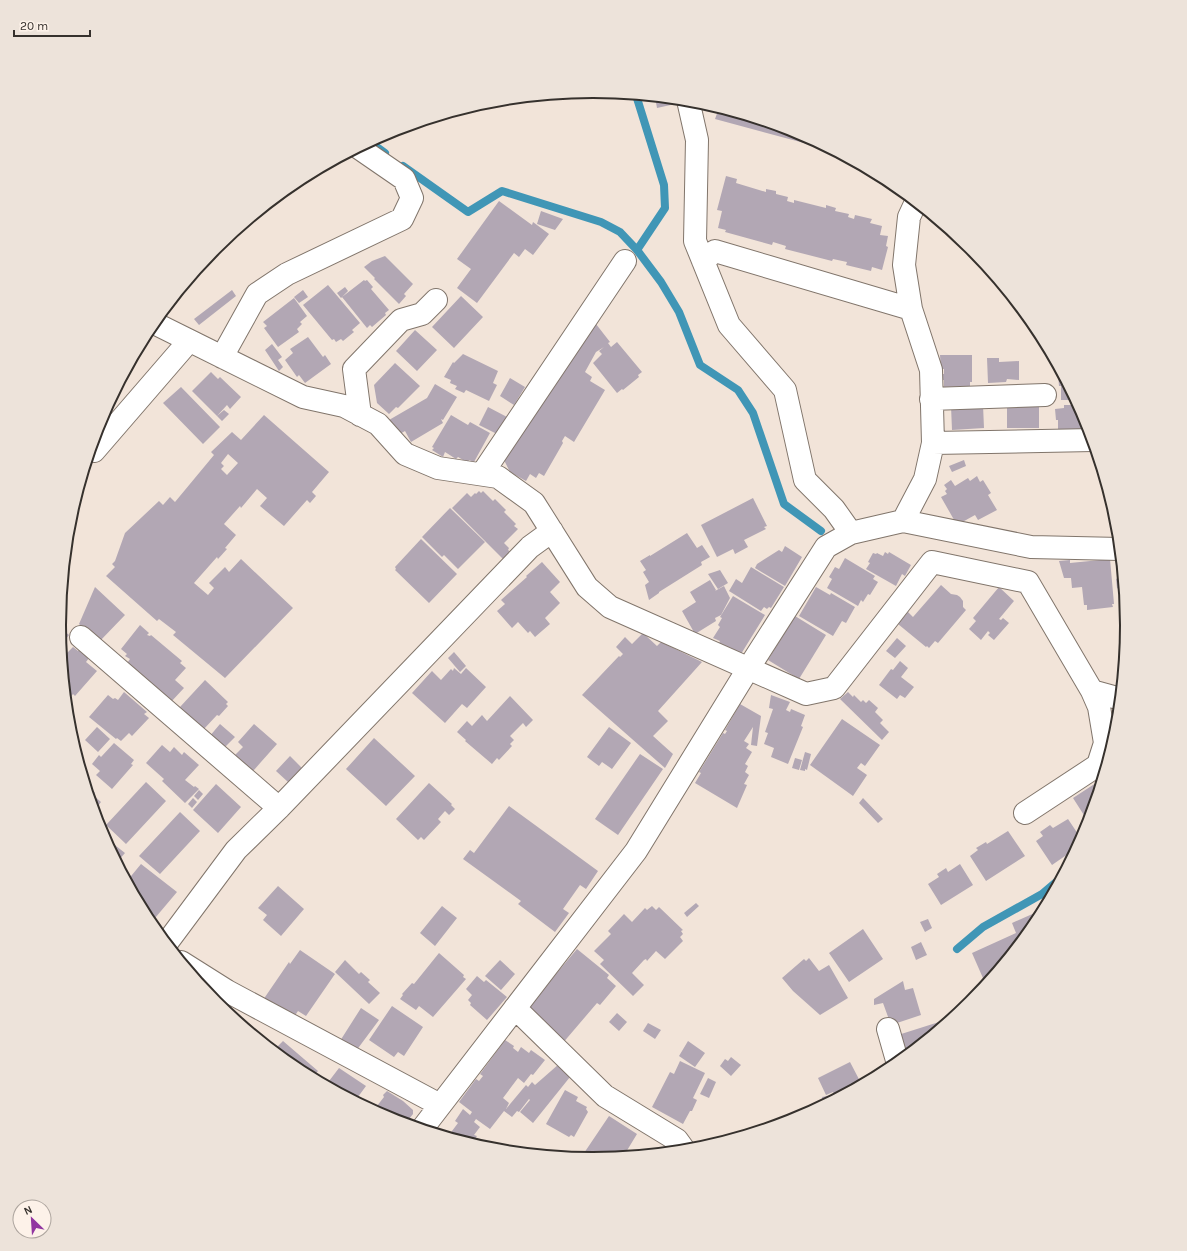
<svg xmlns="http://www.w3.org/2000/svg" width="1187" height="1251" viewBox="0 0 1187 1251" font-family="Karla,sans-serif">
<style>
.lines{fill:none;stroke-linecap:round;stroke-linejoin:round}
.stream{stroke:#4096b6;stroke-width:8}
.building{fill:#b2a7b4;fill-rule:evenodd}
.minor-casing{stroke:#81756b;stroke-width:24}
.minor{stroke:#fff;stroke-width:22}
.rim{fill:none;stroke:#36312d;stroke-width:2}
</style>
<rect width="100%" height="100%" fill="#f2e4d9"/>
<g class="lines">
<path class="stream" d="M636 95 664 185 665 208 637 250
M370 142 385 153
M403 166 468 212 502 191 601 222 620 232 637 250 661 282 679 312 700 365 738 390 753 413 784 504 821 531
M957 949 983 927 1042 894 1062 877"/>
</g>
<path class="building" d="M655 97 673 99 675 104 657 108Z
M719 108 798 132 834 151 715 119Z
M726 176 737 179 736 183 766 192V189L776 191V194L788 197 787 201 794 203V200L826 208V205L836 208 835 211 849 214 848 217 854 219 855 215 872 219 870 223 882 226 880 235 888 236 886 246 888 247 882 270 872 267 871 271 846 265 847 262 833 259 832 261 785 249 786 246 773 242 772 245 725 232 726 230 718 228 722 211 717 210Z
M499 201 532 225 533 222 549 234 533 255 525 249 519 257 514 253 477 303 457 288 471 269 457 259Z
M541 211 563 219 555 230 537 224Z
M385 256 413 284 404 294 406 296 399 304 374 279 375 278 364 267 372 261Z
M364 280 365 281 367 280 373 287 371 289 389 310 385 313 386 315 372 327 370 325 367 328 342 297Z
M328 285 360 323 352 330 354 332 343 341 341 339 336 342 334 339 332 340 303 305Z
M345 287 348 291 341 298 337 293Z
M232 290 236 296 199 325 194 319Z
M303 290 308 297 299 303 294 297Z
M461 296 483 317 454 348 432 327Z
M294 298 307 316 300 322 302 324 297 329 299 332 278 347 264 328 267 326 263 322Z
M596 324 610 342 608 343 611 347 617 342 642 372 638 375 639 377 623 390 622 389 617 393 593 363 602 354 599 351 604 347 596 352 585 372 592 377 590 381 605 390 574 442 565 436 562 441 563 443 544 476 539 473 536 478 530 474 526 481 510 472 504 460 576 341Z
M415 330 437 350 417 371 396 351Z
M308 337 323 357 325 355 331 364 305 383 299 375 297 377 285 360 293 353 290 349Z
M272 344 282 357 278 360 283 367 279 371 265 350Z
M463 354 498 371 493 383 497 385 489 401 466 390 464 393 455 389 457 386 450 383 451 380 444 377 453 362 454 363Z
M940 355H972V382H970V386L944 387V380H942L941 374H944V369H941Z
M987 358H999V362L1019 361V380L1007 379 1006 382 988 383Z
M395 363 420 386 398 408 396 407 389 414 377 403 374 385Z
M1061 371 1076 400H1061V386H1059L1058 374H1061Z
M211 372 218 379 220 377 241 397 230 409 227 405 217 416 192 391Z
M510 378 525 387 514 405 500 396Z
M435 384 457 397 443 420 441 419 443 423 411 442 405 431 398 435 389 420 427 398Z
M181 387 220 427 203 444 163 403Z
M1007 404H1039V428H1007Z
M983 405 984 428 952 430 951 406Z
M1064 405H1079L1087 421 1090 429H1058V420H1056L1055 409 1064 408Z
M488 407 507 417 497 434 479 425Z
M224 410 229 414 222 421 217 416Z
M264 415 329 472 312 492 316 496 310 503 307 500 284 526 260 506 267 498 257 489 241 508 240 506 224 524 236 535 225 548 227 549 218 559 217 557 194 583 208 595 214 588 209 583 225 567 229 572 241 559 293 608 225 678 173 635 176 632 159 619 157 621 106 576 115 567 112 564 115 561 125 533 159 501 163 505 170 497 175 502 214 455 211 452 232 432 241 440ZM228 454 238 463 227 475 221 469 224 466 221 463Z
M451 415 468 425 470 422 490 433 474 462 469 460 468 463 458 457 456 459 445 452 443 457 432 450 434 448 432 447Z
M964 460 966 466 952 472 949 466Z
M977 476 980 482 983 480 991 493 988 495 997 510 978 520 975 515 957 525 941 497 947 494 945 491 947 489 944 485 951 480 955 486 968 478 970 481Z
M479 491 481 493 483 491 493 501 495 499 506 510 504 512 516 524 514 526 518 529 504 543 509 548 508 550 513 554 505 561 452 508 467 493 471 497 475 493 476 494Z
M753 498 767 526 764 527 766 529 744 540 748 547 735 554 733 549 717 557 701 525Z
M450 508 485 542 458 569 444 555 442 557 422 537Z
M687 533 697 548 702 545 710 557 701 562 702 565 659 592V593L649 600 645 585 649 582 643 572 646 570 640 561 650 555V556Z
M421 539 457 574 429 603 395 570 396 569 395 567Z
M785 546 802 557 785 586 755 568 757 564 779 550 782 552Z
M885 552 888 554 889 552 911 565 905 576 902 574 896 586 866 569 870 563 868 562 873 553 876 554 877 553 883 556Z
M845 558 875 576 873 579 878 582 870 595 868 594 863 602 861 600 858 606 827 588 832 579 829 577 835 567 839 569Z
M1110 559 1114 604H1112L1113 607 1087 610V605H1084L1082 587 1072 588 1071 578H1064L1059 561 1070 560V563Z
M542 562 560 582 550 592 560 603 545 618 550 624 535 637 530 631 528 633 518 622 512 628 497 611 505 604 501 600 527 577 526 576Z
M1118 564H1122L1125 596H1120V590L1117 588 1116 579 1118 578Z
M751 567 784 587 771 608 769 607 767 609 764 607 761 611 729 591 736 579 742 583Z
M720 570 728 583 718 589 708 574Z
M710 580 716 590 715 591 724 586 730 598 721 615 715 618 716 621 695 634 682 611 696 602 690 592Z
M941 585 951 594 957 595 960 597 963 601V607L966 610 938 643 935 641 929 648 927 646 926 647 898 624 908 612 913 617Z
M95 587 125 615 99 642 79 624Z
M816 587 830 595 831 593 855 607 846 623 842 621 833 636 799 616Z
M999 587 1014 601 999 619 1001 620 1003 618 1009 623 994 640 988 635 990 633 988 631 981 640 969 629 976 621 973 618Z
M733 596 765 615 741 654 729 647V649L719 643 720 641 713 638 720 627 718 625 722 618 720 617Z
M1125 613H1127V633L1120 631 1121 618H1124Z
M795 616 826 635 799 679 768 660Z
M140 625 149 633 147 635 150 636 151 635 182 661 180 663 186 668 175 680 184 688 170 703 156 691 158 689 155 687 153 689 125 666 130 659 125 656 127 654 121 649Z
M59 627 69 635 61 645Z
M643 633 657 646 661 642 702 662 658 711 668 721 653 736 673 754 665 768 582 695 619 656 620 657 623 654 616 647 625 637 632 644Z
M897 638 906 646 895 658 886 651Z
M73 647 78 651 79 650 89 658 86 662 97 671 75 696 73 694 70 698 66 694 62 658Z
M454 652 466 666 460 672 448 658Z
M900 661 908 668 901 677 914 687 905 698 900 695 897 699 879 685 891 669 893 670Z
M454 668 461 674 466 668 486 687 467 708 462 704 445 723 412 693 432 671 441 680 451 669 453 671Z
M205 680 228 702 226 704 228 706 219 716 217 715 203 730 180 707Z
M124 692 147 712 144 714 149 718 132 736 129 733 121 741 117 738 116 739 89 717 108 695 113 699 115 698 118 700Z
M848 692 853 697 854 695 861 702 863 700 866 703 869 700 878 708 875 712 883 720 880 723 889 732 882 740 840 699Z
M771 695 790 702 786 710 790 712 791 709 805 715 801 726 803 727 788 764 771 757 774 748 764 744 768 733 765 732 773 709 769 708Z
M510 696 533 720 526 727 523 723 510 736 514 740 510 744 512 746 499 760 497 758 492 764 465 741 466 740 457 732 467 721 472 726 482 715 487 721Z
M740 704 761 716 757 746 751 745 753 727 744 741 749 744 746 748 752 752 745 764 748 766 745 772 749 775 744 784 747 785 737 808 695 783 701 773 699 772 723 733 725 734 727 731 725 730Z
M842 719 880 745 865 766 861 763 857 768 867 775 853 796 810 765Z
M220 724 235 737 223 749 209 737Z
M254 724 277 744 253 771 235 755 243 747 238 742Z
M97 727 110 739 98 752 85 740Z
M609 727 631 743 612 769 602 762 599 766 587 757Z
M374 738 415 776 386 806 346 769Z
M114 743 134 760 131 764 133 765 112 789 96 775 100 771 92 764 99 755 101 757Z
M162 745 170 752 174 747 182 755 184 752 199 765 185 780 194 787 195 786 199 789 185 803 162 781 164 779 146 763Z
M805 752 811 754 807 770 805 769V771L800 770Z
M640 754 663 769 618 835 595 819Z
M290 756 302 768 288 782 276 771Z
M795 758 802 760 799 770 792 768Z
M146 782 166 801 126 844 106 825Z
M429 783 452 804 451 805 455 809 449 815 445 811 438 819 441 822 424 840 421 837 418 840 396 819Z
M1096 783 1100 789 1089 823 1073 798Z
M216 784 241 807 218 833 193 810Z
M86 785 95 793 93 795 101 802 94 811Z
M199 790 203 794 198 800 194 796Z
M193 798 197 802 192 808 188 804Z
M863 798 883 819 878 823 859 803Z
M509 806 598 871 586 889 580 885 563 909 569 913 555 932 518 904 521 901 463 859 470 850 474 853Z
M180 812 200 831 160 874 139 856Z
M1068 819 1082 840 1078 847 1052 865 1036 841 1043 836 1040 832 1050 825 1053 828Z
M1008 831 1025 856 986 881 970 856 978 850 976 848 986 842 987 844Z
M102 835 125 853 117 862Z
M141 864 177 892 150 924 127 881Z
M960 864 973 885 941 905 928 884 939 877 937 874 946 868 948 872Z
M278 886 304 909 281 936 263 920 267 915 258 908Z
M696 903 699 906 687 917 684 913Z
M442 906 457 918 435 946 420 933Z
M652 906 656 910 659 907 683 930 681 931 683 934 680 937 683 941 665 959 656 951 647 961 646 959 644 960 632 973 644 985 633 996 600 964 604 960 594 951 611 934 608 931 624 914 632 922 645 908 647 910Z
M1046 908 1038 923 986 985 972 953 1016 933 1012 923Z
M928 919 932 928 925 932 920 922Z
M863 929 883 959 849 982 829 953Z
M921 942 927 955 916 960 911 947Z
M577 949 609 975 607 978 616 986 600 1005 597 1003 562 1044 524 1012Z
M300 950 335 974 306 1016 298 1011 292 1020 263 1000 289 962 290 964Z
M439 953 464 975 463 977 466 979 433 1017 419 1006 416 1010 400 999 403 995 402 994 412 983 414 984Z
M809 958 819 971 829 965 848 998 820 1015 793 991 782 978 804 959 806 961Z
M345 960 359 974 361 972 370 980 368 982 380 993 369 1004 335 972Z
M500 960 515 974 501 990 485 976Z
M477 976 484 982 486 980 507 997 487 1020 470 1005 471 1003 468 1000 472 995 466 989Z
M903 981 905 990 913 988 921 1015 891 1025 883 1003 874 1005V999Z
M392 1006 423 1027 404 1056 398 1052 394 1057 369 1040Z
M361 1008 379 1020 356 1051 340 1041Z
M617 1013 627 1022 619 1031 609 1022Z
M939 1022 941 1028 905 1058 898 1035Z
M648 1023 661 1030 655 1039 643 1031Z
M505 1040 514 1046 513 1048 518 1052 521 1047 529 1053 531 1050 545 1060 533 1075 531 1074 524 1083 518 1078 503 1098 509 1103 506 1109 526 1085 528 1087 532 1082 535 1085 559 1064 570 1077 533 1123 520 1112 530 1100 529 1099 519 1112 517 1111 512 1117 504 1111 490 1129 476 1119 474 1122 480 1127 474 1135 477 1136 471 1144 455 1139 449 1135 458 1123 455 1121 463 1109 470 1115 472 1112 459 1102 476 1079 479 1081 483 1076 480 1074Z
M283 1041 318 1071 312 1078 296 1070 271 1049 274 1045 277 1047Z
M688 1041 705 1053 695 1067 679 1056Z
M731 1057 741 1065 731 1076 720 1066 725 1059 728 1061Z
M680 1061 705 1073 693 1098 697 1100 692 1111H690L683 1124 652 1107 670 1072 674 1074Z
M850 1062 862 1085 836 1099 833 1092 826 1095 818 1078Z
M339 1068 366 1086 355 1101 326 1085Z
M708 1078 716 1082 709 1098 700 1094Z
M565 1090 578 1097 576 1101 587 1107 586 1109 588 1112 574 1137 571 1135 569 1137 546 1124Z
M387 1091 403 1101 413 1110V1114L405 1124 389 1119 373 1111 384 1097 383 1095Z
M832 1095 833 1100 824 1106 822 1097Z
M609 1116 637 1134 623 1157 593 1160 580 1159Z"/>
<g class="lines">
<g class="minor-casing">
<path id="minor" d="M688 100 697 140 695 241 729 325 785 390 805 480 834 509 851 533
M703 261 715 251 911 309
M154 323 303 397 344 406 378 424 405 454 438 468 498 477 534 503 587 587 610 607 806 694 834 688 932 562 1028 582 1092 691 1121 699
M222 357 257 294 287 274 402 219 412 198 404 179 359 148
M931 399 1045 395
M360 415 354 369 401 320 422 314 436 300
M933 443 1093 440
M94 451 189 341
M482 474 625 261
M903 521 925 479 933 443 931 370 911 309 904 265 909 217 916 202
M81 637 279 808
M1025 813 1098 765 1105 743 1099 707 1092 691
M166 944 236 850 279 808 530 547 552 531
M181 962 227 991 440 1105
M515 1008 605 1096 677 1140 685 1151
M888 1029 898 1064
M422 1129 636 851 748 669 826 547 851 533 903 521 1031 547 1120 549"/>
</g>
<use href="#minor" class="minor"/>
</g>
<path d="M0 0H1187V1251H0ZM66 625a527 527 0 1 1 1054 0a527 527 0 1 1-1054 0Z" fill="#ede3da" fill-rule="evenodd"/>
<path class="rim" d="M66 625a527 527 0 1 1 1054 0a527 527 0 1 1-1054 0Z"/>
<g transform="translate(32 1219) rotate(335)"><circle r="19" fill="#fdf2e9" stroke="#ada59e"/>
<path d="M0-3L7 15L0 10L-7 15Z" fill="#9236a1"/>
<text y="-6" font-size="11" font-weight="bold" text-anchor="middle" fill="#36312d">N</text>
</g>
<path d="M14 30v6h76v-6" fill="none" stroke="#36312d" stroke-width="2"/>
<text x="20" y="30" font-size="12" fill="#36312d" stroke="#fdf2e9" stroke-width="3" paint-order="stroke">20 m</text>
</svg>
